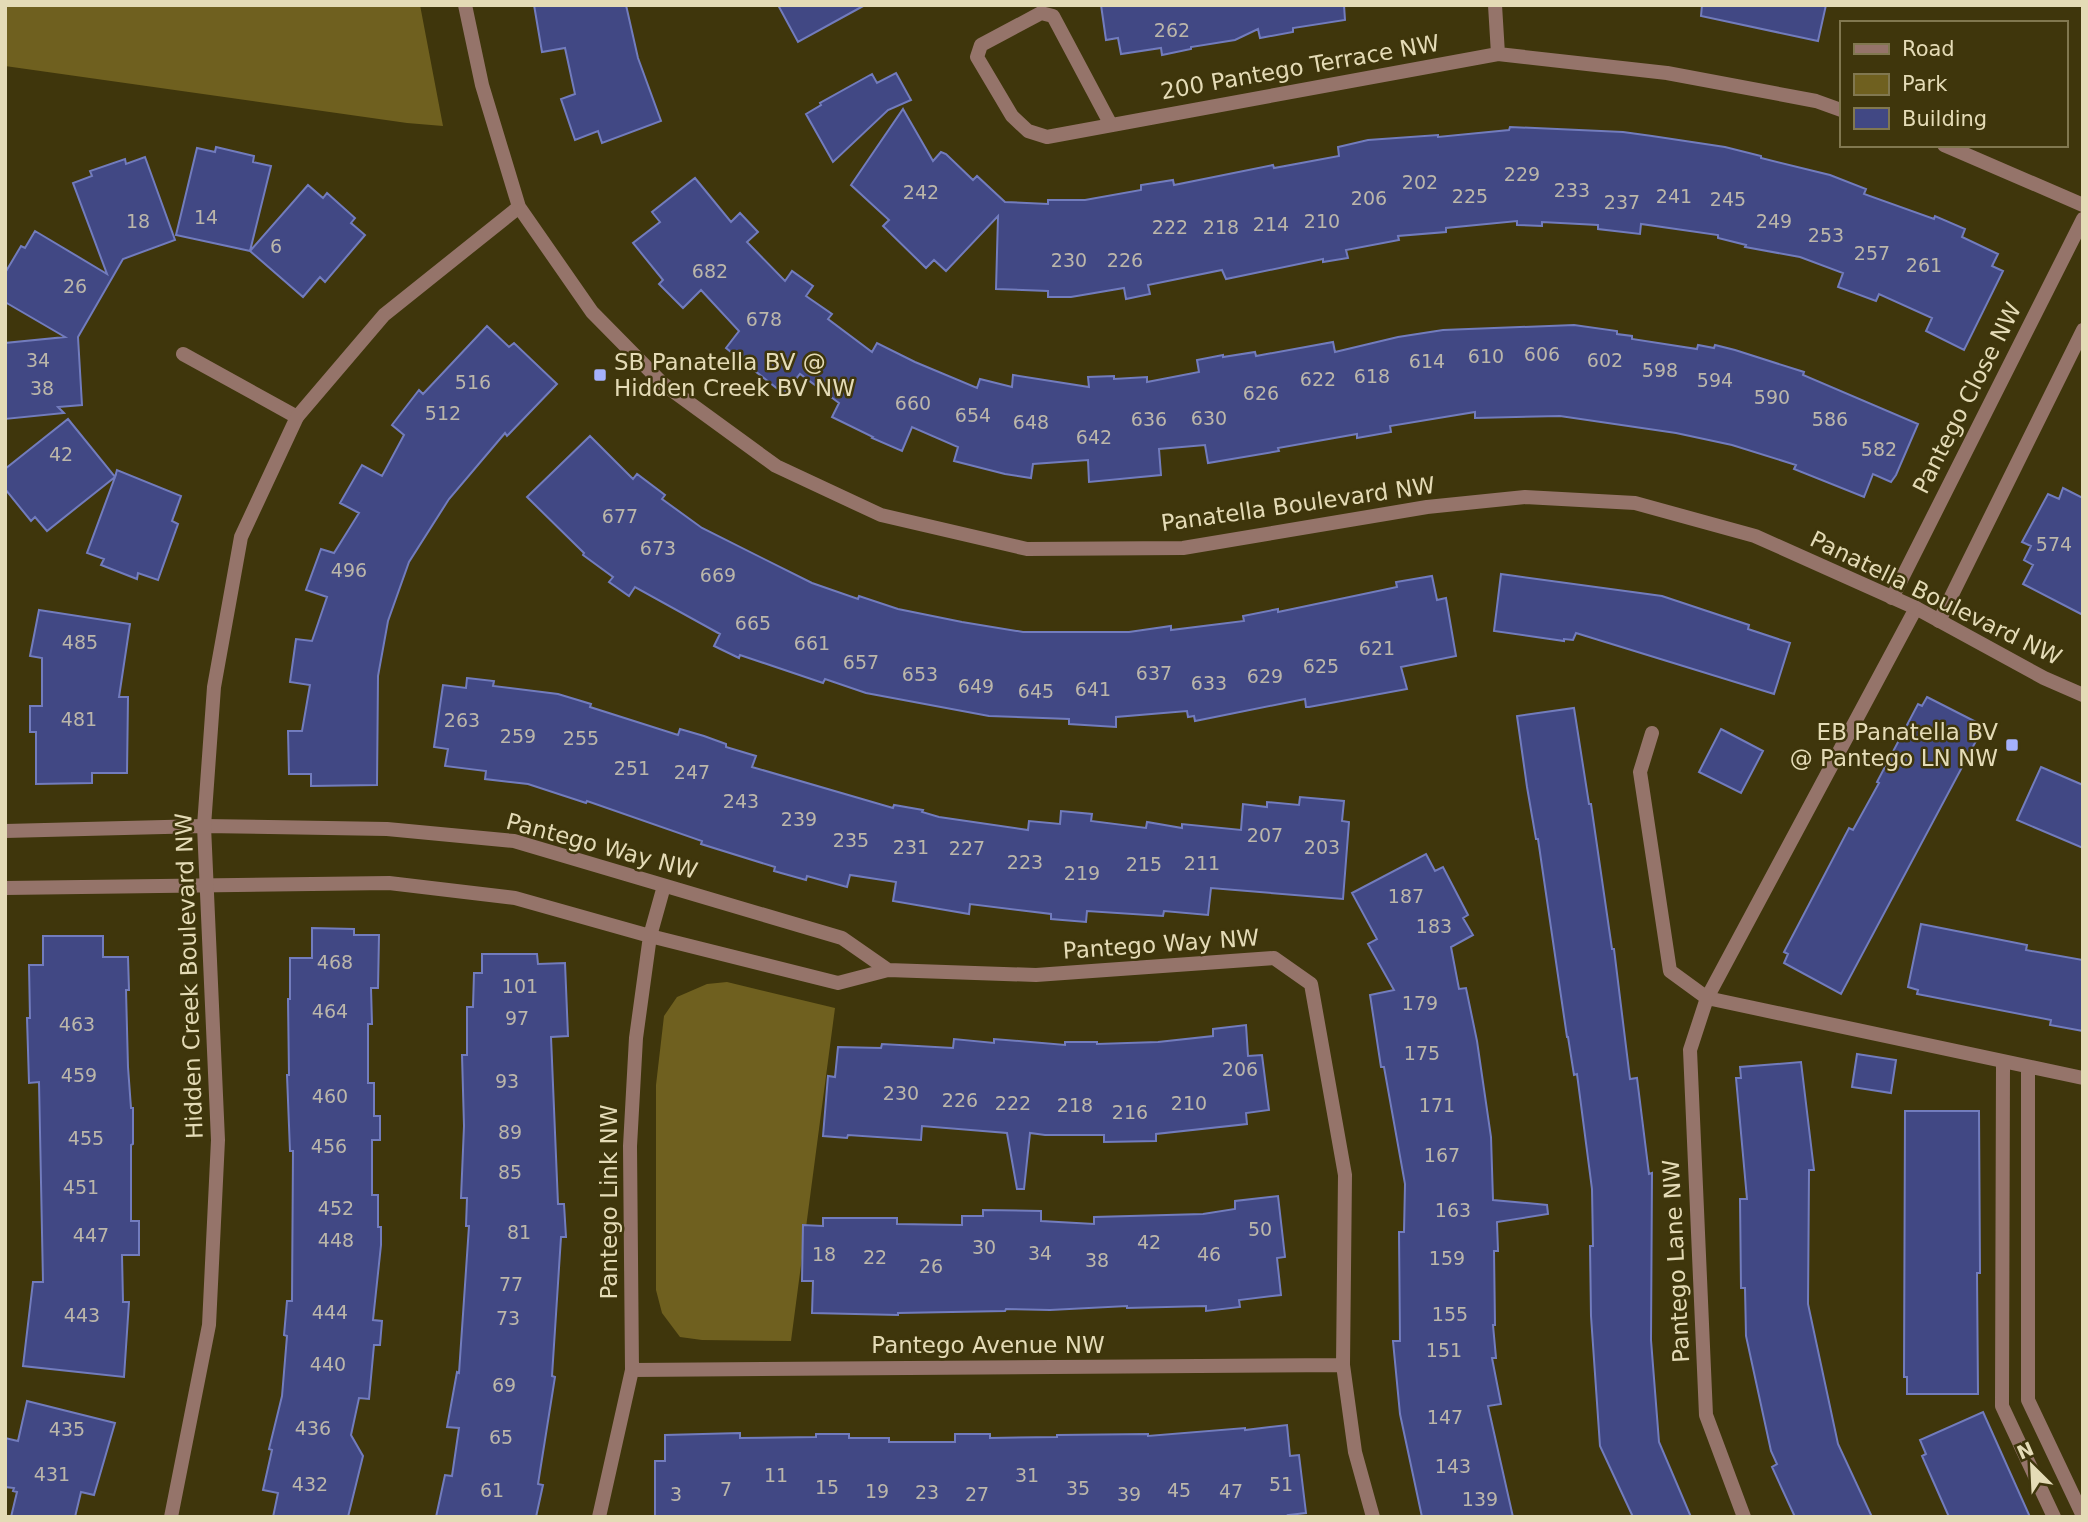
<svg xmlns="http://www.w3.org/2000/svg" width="2088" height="1522" viewBox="0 0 2088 1522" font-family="'DejaVu Sans',sans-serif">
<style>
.green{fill:#6f601f}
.building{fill:#414884;stroke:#727cbd;stroke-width:2}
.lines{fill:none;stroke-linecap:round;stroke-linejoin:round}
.service{stroke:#95746a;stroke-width:14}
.minor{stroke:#95746a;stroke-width:14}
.tertiary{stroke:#95746a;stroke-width:14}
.poi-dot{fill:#a5b1fc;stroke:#3f360c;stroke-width:2.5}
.labels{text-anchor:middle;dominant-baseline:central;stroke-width:5;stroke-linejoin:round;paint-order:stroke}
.number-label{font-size:19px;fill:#bbb6aa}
.street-label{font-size:23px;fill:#e4dbb6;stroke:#3f360c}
.poi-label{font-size:23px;fill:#e4dbb6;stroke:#3f360c;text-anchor:start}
</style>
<rect width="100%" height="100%" fill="#3f360c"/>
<path class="green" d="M5 5H420L443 126 407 123 5 66Z
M727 982 835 1008 791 1341 702 1340 680 1337 662 1313 656 1290V1085L664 1016 677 997 707 984Z"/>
<path class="building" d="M534 5H626L638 58 661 121 602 143 598 131 575 140 561 99 575 94 565 48 542 52Z
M778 5H865L798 42Z
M1101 5H1344L1345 20 1293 28V32L1260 38 1258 29 1235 40 1191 47V49L1162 55 1161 48 1121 54 1118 38 1106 40Z
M1702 5H1826L1818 41 1701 16Z
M896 73 911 100 888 110 833 162 806 114 821 105 820 103 872 74 877 83Z
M903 109 933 161 941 152 946 154 973 180 977 176 1005 202 1048 204V200H1085L1141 190V185L1173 180 1174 185 1273 165 1274 168 1339 156 1338 147 1368 140 1438 135V137L1509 130 1510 127 1623 132 1652 136 1725 147 1761 156V158L1830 175 1866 189 1864 194 1934 219 1935 216 1965 229 1962 237 1998 254 1992 266 2003 271 1964 350 1926 331 1932 318 1879 294 1876 301 1838 287 1843 273 1800 257 1745 247 1746 245 1718 238V235L1641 224 1640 234 1598 229V225L1542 222V226L1517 225V221L1446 228V232L1398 236 1399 240 1346 250 1348 258 1323 262V259L1226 279 1222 270 1148 285 1150 294 1126 299 1124 288 1071 297H1048V291L996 289 998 216 946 271 934 260 926 268 883 226 889 220 851 185Z
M216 147 254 156 253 162 271 166 250 251 308 185 323 198 327 193 355 218 351 223 365 235 325 282 320 277 303 297 250 251 176 235 197 148 215 152Z
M145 157 175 240 123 259 78 337 82 405 58 407 64 413 5 419V343L65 337 5 302V273L21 246 25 248 35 231 107 274 73 183 92 176 90 171 125 159 126 164Z
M695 178 731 222 740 213 758 232 747 242 785 281 792 271 813 286 806 296 832 314 828 319 872 352 877 343 915 362 977 388 980 379 1012 387 1013 375 1089 387 1088 377 1114 376V379L1147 377V382L1199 372 1197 360 1223 355V357L1255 352 1256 356 1333 342 1335 352 1398 337 1443 330 1574 325 1617 331V334L1632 336V339L1697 349 1698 345 1714 348 1715 345 1735 350 1804 372 1803 375 1918 424 1896 475 1891 482 1873 474 1864 497 1794 469 1796 465 1732 445 1676 433 1560 416 1475 418V412L1390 426 1391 432 1357 438V434L1278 448 1279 451 1208 463 1205 445 1159 449 1161 475 1089 482 1088 460 1033 464 1031 478 1005 474 954 461 958 447 912 427 902 451 872 438 873 437 832 417 839 403 800 374 784 394 726 348 739 331 701 290 683 308 659 284 663 280 633 243 660 222 652 212Z
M487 326 509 347 514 343 557 384 507 436 505 433 449 499 409 562 388 621 378 676 377 785 311 786V774H289L288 731H302L310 685 290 682 296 639 312 641 327 597 306 590 321 549 334 553 359 513 340 503 362 465 382 476 404 435 392 425 419 390 423 394Z
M68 419 115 477 117 470 181 496 172 521 178 524 158 580 138 573 137 579 101 565 104 559 87 553 115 477 47 531 35 517 31 521 5 489V469Z
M590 436 633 479 637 474 665 495 662 499 702 528 812 583 858 599 859 596 898 609 962 622 1023 632H1129L1171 626V630L1244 621 1243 616 1278 609V612L1397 587 1396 582 1432 576 1437 600 1446 598 1456 656 1401 667 1407 689 1309 707H1306L1305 699 1195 721 1194 716 1188 717 1187 711 1116 717V727L1069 724V719L989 716 866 693 825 679 823 683 740 655 739 658 714 646 720 634 635 587 629 596 609 582 613 577 583 555 584 553 527 497Z
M2063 488 2083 498V615L2023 584 2033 565 2024 560 2031 546 2022 542 2048 494 2059 499Z
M1501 574 1662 596 1749 625 1748 629 1790 643 1774 694 1576 633 1573 640 1564 639V641L1494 631Z
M39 610 130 624 119 697H128L127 773H92V783L36 784V732H30V706H42V658L30 656Z
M467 678 494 681 493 686 558 694 591 704 590 707 678 735 680 729 704 736 726 744V747L756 756 752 767 893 808 894 805 923 810 922 812 939 817 1028 830 1029 821 1060 824 1061 811 1092 814 1091 821 1146 828 1147 822 1182 828V824L1241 830 1243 804 1267 807V802L1299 805 1300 797 1344 801 1342 821 1349 822 1343 899 1211 888 1208 915 1164 911 1163 916 1087 911 1086 922 1051 919V914L970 904 969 914 893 901 896 882 850 875 847 887 807 876 806 880 774 871 775 867 701 844 702 841 587 801 586 803 528 784 485 779 486 771 445 766 448 749 434 747 443 685 466 688Z
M1927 697 1984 726 1841 994 1784 963 1788 954 1784 952 1849 828 1853 830 1879 783 1877 782 1918 704 1922 706Z
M1574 708 1589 804H1591L1612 949H1614L1630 1079 1637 1078 1649 1174 1652 1173 1651 1340 1659 1442 1691 1517H1633L1600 1446 1591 1316 1590 1246H1593L1592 1189 1577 1074 1574 1075 1568 1037H1567L1538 839H1536L1527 787 1517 716Z
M1721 729 1763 751 1741 793 1699 772Z
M2041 767 2083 785V848L2017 820Z
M1426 854 1435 871 1443 867 1468 915 1463 918 1473 935 1451 947 1459 989 1466 988 1477 1041 1491 1137 1493 1200 1547 1205 1548 1214 1497 1222 1498 1251H1494L1495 1325H1493L1496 1358H1492L1501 1404 1488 1406 1513 1517H1422L1400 1414 1393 1341H1400L1399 1232H1404L1405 1184 1384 1067H1381L1370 995 1394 990 1368 944 1377 939 1352 893Z
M1921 924 2027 945 2026 950 2083 960V1031L2050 1025 2051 1020 1917 994 1918 990 1908 987Z
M312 928 354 929V935H379L378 988H371L372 1024H368V1083H374V1116H380V1140H372V1195H378V1227H381V1245L373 1320 382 1321 380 1345H374L369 1399 359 1398 351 1435 363 1456 348 1517H273L278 1493 263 1490 272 1450 269 1449 282 1396 287 1336 284 1335 287 1301H292L293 1151H290L287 1075H289L288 999H290V958H312Z
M43 936H103V957H128L129 990H126L128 1067 131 1108H133V1144L131 1145V1221H139V1255H122L123 1302H129L124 1377 23 1366 33 1282H43L39 1082 29 1083 27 1018H30L29 965H43Z
M482 954H537L538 964 565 963 568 1036 551 1037 558 1204H564L566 1237H561L552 1376 555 1377 538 1484 543 1485 536 1517H436L445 1475 452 1476 459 1428 447 1427 457 1372 459 1373 469 1226H466L467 1198H461L464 1126 462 1055H467V1007H473L474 973H482Z
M1246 1025 1248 1056 1262 1055 1269 1110 1246 1113 1247 1124 1156 1134V1141L1104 1142V1135H1045L1030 1133 1024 1189H1017L1007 1133 922 1126 921 1140 848 1135 847 1138 823 1136 828 1076 835 1077 838 1047 881 1048 882 1044 953 1048 954 1039 994 1043V1039L1065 1045V1042H1097V1044L1158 1042 1213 1036V1029Z
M1857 1054 1896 1060 1891 1093 1852 1087Z
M1801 1062 1814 1170H1809L1808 1304 1838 1444 1872 1517H1795L1772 1467 1777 1464 1771 1451 1746 1336 1745 1288H1741L1740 1199H1747L1736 1078H1741L1740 1067Z
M1905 1111H1979L1980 1273H1977L1978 1394H1907V1377H1904Z
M1278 1196 1285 1257 1277 1258 1281 1295 1239 1300 1240 1307 1206 1311V1306L1127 1308V1306L1050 1310 1006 1309 1005 1311 898 1313V1315L812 1313 813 1281H802L803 1225 823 1226V1218H897V1224L962 1225V1216H983V1210L1041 1211V1221L1094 1224V1217L1203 1214 1235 1209V1201Z
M27 1401 115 1423 94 1495 81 1492 75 1517H11L17 1492 13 1491 14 1488 5 1487V1438L18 1441Z
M1983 1412 2030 1517H1949L1934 1483 1922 1456 1926 1454 1920 1440Z
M1287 1425 1290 1456 1299 1455 1306 1513 1288 1515 1289 1517H655V1461H665V1435L740 1433V1438L816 1437V1434H849V1438H889V1442H955V1434H990V1438L1057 1437V1435L1148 1434V1436L1245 1428V1430Z"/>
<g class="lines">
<path class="service" d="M1652 733 1640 772 1670 971 1707 998 2083 1078
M2003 1062 2002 1406 2054 1517
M2028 1068V1400L2083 1516
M1744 1517 1706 1415 1690 1050 1707 998 1916 608"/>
<path class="minor" d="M1495 5 1498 54
M1111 125 1053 16 1041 13 981 45 977 57 1012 116 1028 131 1047 137 1498 54 1667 73 1816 101 1841 110
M1944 145 2083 205
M183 354 297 417
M1892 598 2083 219
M1939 621 2083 330
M5 831 204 826 387 829 514 841 842 938 888 970
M5 888 389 883 515 898 650 936 838 983 888 970 1036 975 1274 958 1311 984 1345 1175 1343 1365 1355 1452 1373 1517
M632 1370 1343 1365
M599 1517 632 1370 630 1146 636 1038 650 936 664 886"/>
<path class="tertiary" d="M465 5 482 85 519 207 592 312 662 383 776 466 881 515 1027 549 1183 548 1427 507 1525 497 1635 503 1755 536 1916 608 2044 678 2083 695
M171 1517 209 1325 218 1140 204 826 214 687 241 537 297 417 384 315 519 207"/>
</g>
<g class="poi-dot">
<rect x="593" y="368" width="14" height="14" rx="3.5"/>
<rect x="2005" y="738" width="14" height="14" rx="3.5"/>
</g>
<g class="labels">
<g class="number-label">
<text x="1172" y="30">262</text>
<text x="1522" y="174">229</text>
<text x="1420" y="182">202</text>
<text x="1572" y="190">233</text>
<text x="921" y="192">242</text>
<text x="1470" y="196">225</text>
<text x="1674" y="196">241</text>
<text x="1369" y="198">206</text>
<text x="1728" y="199">245</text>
<text x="1622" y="202">237</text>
<text x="206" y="217">14</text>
<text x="138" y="221">18</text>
<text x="1322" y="221">210</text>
<text x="1774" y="221">249</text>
<text x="1271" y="224">214</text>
<text x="1170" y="227">222</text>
<text x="1221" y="227">218</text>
<text x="1826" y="235">253</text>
<text x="276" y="246">6</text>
<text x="1872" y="253">257</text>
<text x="1069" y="260">230</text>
<text x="1125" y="260">226</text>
<text x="1924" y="265">261</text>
<text x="710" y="271">682</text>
<text x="75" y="286">26</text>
<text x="764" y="319">678</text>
<text x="1542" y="354">606</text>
<text x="1486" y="356">610</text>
<text x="38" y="360">34</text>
<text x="1605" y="360">602</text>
<text x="1427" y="361">614</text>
<text x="1660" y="370">598</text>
<text x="1372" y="376">618</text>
<text x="1318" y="379">622</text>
<text x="1715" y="380">594</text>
<text x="473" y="382">516</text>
<text x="42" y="388">38</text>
<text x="1261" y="393">626</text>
<text x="1772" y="397">590</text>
<text x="913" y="403">660</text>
<text x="443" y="413">512</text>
<text x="973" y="415">654</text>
<text x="1209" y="418">630</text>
<text x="1149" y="419">636</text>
<text x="1830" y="419">586</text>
<text x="1031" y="422">648</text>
<text x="1094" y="437">642</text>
<text x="1879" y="449">582</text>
<text x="61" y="454">42</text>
<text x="620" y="516">677</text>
<text x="2054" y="544">574</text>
<text x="658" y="548">673</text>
<text x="349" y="570">496</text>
<text x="718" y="575">669</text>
<text x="753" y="623">665</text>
<text x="80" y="642">485</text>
<text x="812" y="643">661</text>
<text x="1377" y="648">621</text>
<text x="861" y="662">657</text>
<text x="1321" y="666">625</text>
<text x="1154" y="673">637</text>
<text x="920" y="674">653</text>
<text x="1265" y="676">629</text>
<text x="1209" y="683">633</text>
<text x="976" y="686">649</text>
<text x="1093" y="689">641</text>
<text x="1036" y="691">645</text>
<text x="79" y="719">481</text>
<text x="462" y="720">263</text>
<text x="518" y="736">259</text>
<text x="581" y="738">255</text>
<text x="632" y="768">251</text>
<text x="692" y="772">247</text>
<text x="741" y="801">243</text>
<text x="799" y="819">239</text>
<text x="1265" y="835">207</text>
<text x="851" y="840">235</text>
<text x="911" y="847">231</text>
<text x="1322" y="847">203</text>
<text x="967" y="848">227</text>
<text x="1025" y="862">223</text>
<text x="1202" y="863">211</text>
<text x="1144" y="864">215</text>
<text x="1082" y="873">219</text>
<text x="1406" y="896">187</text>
<text x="1434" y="926">183</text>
<text x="335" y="962">468</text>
<text x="520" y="986">101</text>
<text x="1420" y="1003">179</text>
<text x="330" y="1011">464</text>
<text x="517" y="1018">97</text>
<text x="77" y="1024">463</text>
<text x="1422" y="1053">175</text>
<text x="1240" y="1069">206</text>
<text x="79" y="1075">459</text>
<text x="507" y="1081">93</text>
<text x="901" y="1093">230</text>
<text x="330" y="1096">460</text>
<text x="960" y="1100">226</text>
<text x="1013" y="1103">222</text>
<text x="1189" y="1103">210</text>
<text x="1075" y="1105">218</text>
<text x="1437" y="1105">171</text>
<text x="1130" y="1112">216</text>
<text x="510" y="1132">89</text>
<text x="86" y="1138">455</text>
<text x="329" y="1146">456</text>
<text x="1442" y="1155">167</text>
<text x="510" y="1172">85</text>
<text x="81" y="1187">451</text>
<text x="336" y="1208">452</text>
<text x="1453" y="1210">163</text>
<text x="1260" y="1229">50</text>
<text x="519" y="1232">81</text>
<text x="91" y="1235">447</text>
<text x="336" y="1240">448</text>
<text x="1149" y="1242">42</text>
<text x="984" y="1247">30</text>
<text x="1040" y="1253">34</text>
<text x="824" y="1254">18</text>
<text x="1209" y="1254">46</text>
<text x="875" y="1257">22</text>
<text x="1447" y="1258">159</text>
<text x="1097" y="1260">38</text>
<text x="931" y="1266">26</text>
<text x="511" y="1284">77</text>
<text x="330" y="1312">444</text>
<text x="1450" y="1314">155</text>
<text x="82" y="1315">443</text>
<text x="508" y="1318">73</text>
<text x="1444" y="1350">151</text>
<text x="328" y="1364">440</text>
<text x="504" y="1385">69</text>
<text x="1445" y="1417">147</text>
<text x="313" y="1428">436</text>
<text x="67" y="1429">435</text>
<text x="501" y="1437">65</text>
<text x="1453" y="1466">143</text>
<text x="52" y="1474">431</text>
<text x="776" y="1475">11</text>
<text x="1027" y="1475">31</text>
<text x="310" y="1484">432</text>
<text x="1281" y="1484">51</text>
<text x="827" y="1487">15</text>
<text x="1078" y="1488">35</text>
<text x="726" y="1489">7</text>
<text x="492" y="1490">61</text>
<text x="1179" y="1490">45</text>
<text x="877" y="1491">19</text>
<text x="1231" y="1491">47</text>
<text x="927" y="1492">23</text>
<text x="676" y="1494">3</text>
<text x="977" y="1494">27</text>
<text x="1129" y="1494">39</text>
<text x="1480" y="1499">139</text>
</g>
<g class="street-label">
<text transform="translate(1300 67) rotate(-10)">200 Pantego Terrace NW</text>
<text transform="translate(1967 398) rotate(-63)">Pantego Close NW</text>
<text transform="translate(1298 504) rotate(-8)">Panatella Boulevard NW</text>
<text transform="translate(1936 598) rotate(26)">Panatella Boulevard NW</text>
<text transform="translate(602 846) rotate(15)">Pantego Way NW</text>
<text transform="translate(1161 944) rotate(-4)">Pantego Way NW</text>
<text transform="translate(189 976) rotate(-92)">Hidden Creek Boulevard NW</text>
<text transform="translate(609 1202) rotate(-90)">Pantego Link NW</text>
<text transform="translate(1676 1261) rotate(-93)">Pantego Lane NW</text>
<text x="988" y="1345">Pantego Avenue NW</text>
</g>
<g class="poi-label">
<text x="614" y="362">SB Panatella BV @<tspan x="614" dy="26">Hidden Creek BV NW</tspan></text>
<text x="1998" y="732" text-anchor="end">EB Panatella BV<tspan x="1998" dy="26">@ Pantego LN NW</tspan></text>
</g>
</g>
<rect width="2088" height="1522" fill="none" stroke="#e4dbb6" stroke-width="14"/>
<rect x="1840" y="21" width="228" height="126" fill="#3f360c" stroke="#817850" stroke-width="2"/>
<rect x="1854" y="44" width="35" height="10" fill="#95746a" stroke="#817850" stroke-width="2"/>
<text x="1902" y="56" font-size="21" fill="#e4dbb6">Road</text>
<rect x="1854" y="74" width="35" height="21" fill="#6f601f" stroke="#817850" stroke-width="2"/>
<text x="1902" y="91" font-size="21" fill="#e4dbb6">Park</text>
<rect x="1854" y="108" width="35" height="21" fill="#414884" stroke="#817850" stroke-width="2"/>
<text x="1902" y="126" font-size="21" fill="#e4dbb6">Building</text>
<g transform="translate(2032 1466) rotate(336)" stroke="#3f360c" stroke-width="5" paint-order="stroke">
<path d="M0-5L12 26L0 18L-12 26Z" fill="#e4dbb6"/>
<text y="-10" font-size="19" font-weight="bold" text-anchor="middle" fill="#e4dbb6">N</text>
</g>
</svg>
